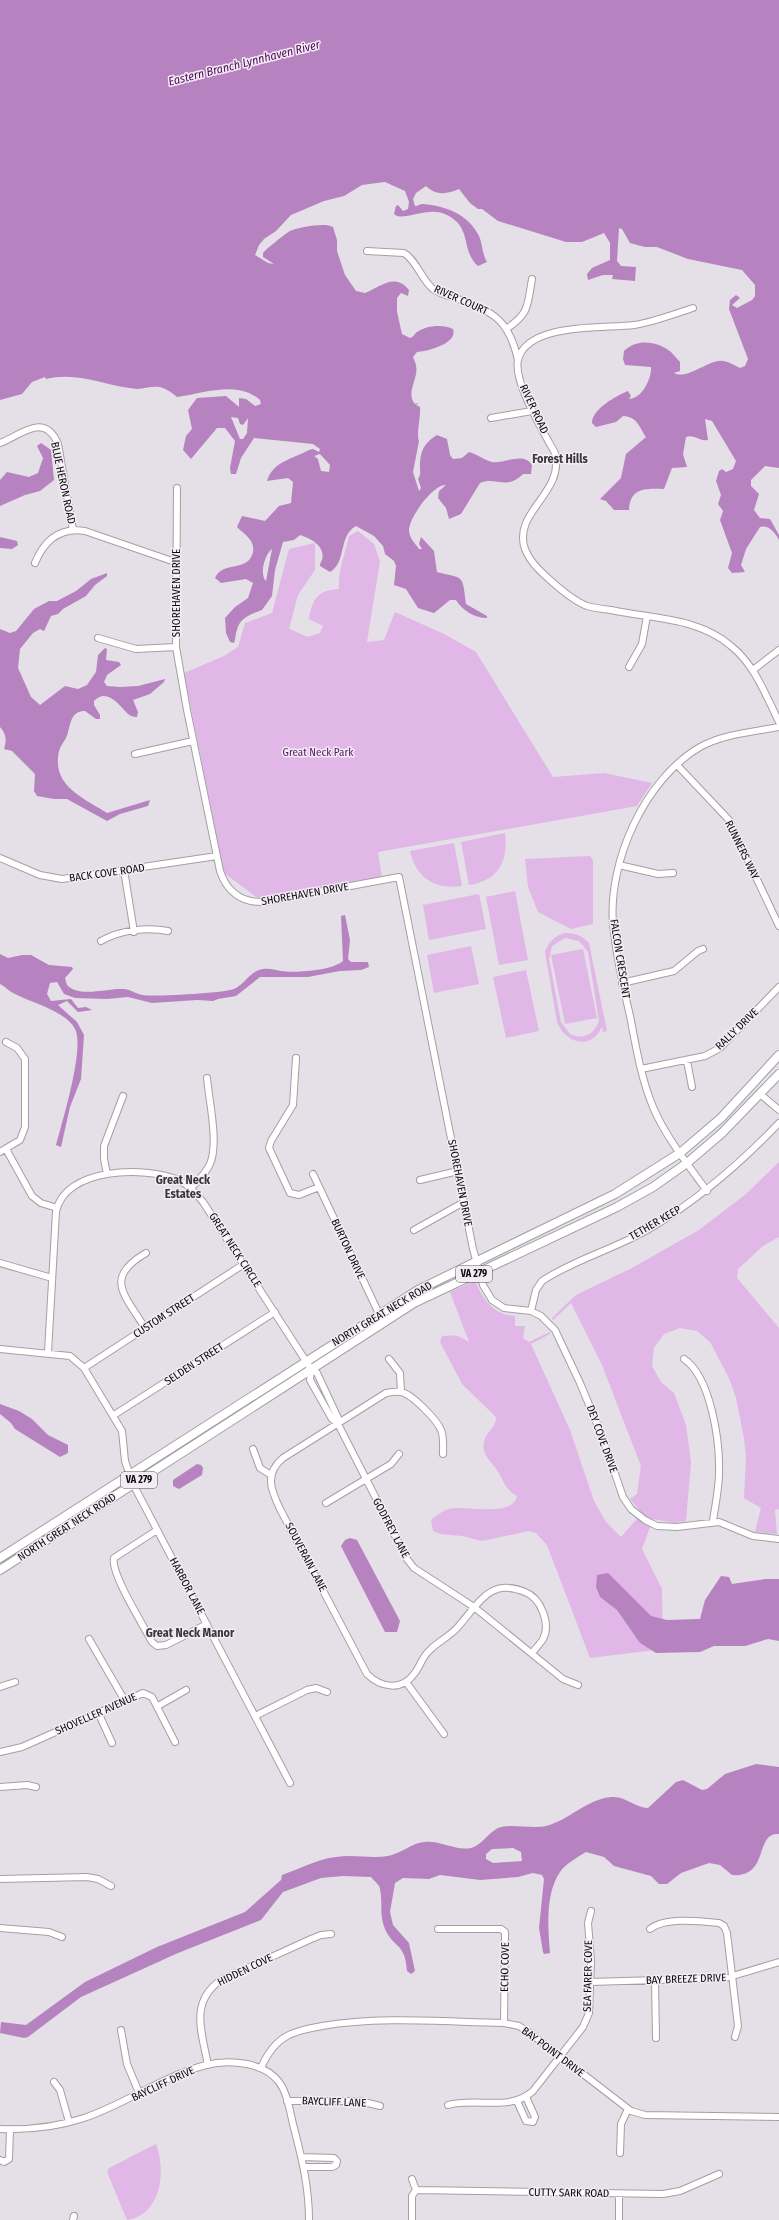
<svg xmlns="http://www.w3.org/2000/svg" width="779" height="2220" viewBox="0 0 779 2220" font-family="'Fira Sans Condensed',sans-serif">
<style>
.green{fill:#e0b7e7;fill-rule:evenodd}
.water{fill:#b683c0;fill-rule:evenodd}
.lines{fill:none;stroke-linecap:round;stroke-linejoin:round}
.minor-casing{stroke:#a49fa5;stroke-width:8}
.major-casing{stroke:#a49fa5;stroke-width:10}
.minor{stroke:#fff;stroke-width:6}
.major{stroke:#fff;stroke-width:8}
.labels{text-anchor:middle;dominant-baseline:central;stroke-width:3;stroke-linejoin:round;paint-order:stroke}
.shield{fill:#f3ecf4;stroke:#514e52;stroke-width:1}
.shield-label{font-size:10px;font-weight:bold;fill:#0c0a0d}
.street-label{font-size:11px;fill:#0c0a0d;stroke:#f3ecf4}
.park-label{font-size:11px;fill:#551560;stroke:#f3ecf4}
.water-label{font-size:12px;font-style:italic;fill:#4c0a58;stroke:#f3ecf4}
.neighbourhood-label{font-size:12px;font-weight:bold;fill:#3b363c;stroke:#f3ecf4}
</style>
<rect width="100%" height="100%" fill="#e5dfe7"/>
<path class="green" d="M358 531 374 544 380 561 367 642 384 640 395 612 444 634 476 652 553 777 604 773 652 783 637 806 378 852 382 878 259 899 224 873 184 673 224 656 238 647 245 623 272 613 289 549 315 543V570L298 595 289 629 308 637 320 633 323 626 309 619C312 599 318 590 339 589 338 571 345 554 349 536Z
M505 833C508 862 499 880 469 885L461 842Z
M454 843 462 886C435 890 416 878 410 851Z
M590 856 593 860V924L571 929 538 912 528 887 525 859Z
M515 891 528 960 499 965 486 897Z
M479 894 486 929 429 940 423 905Z
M564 933C575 933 581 935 589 943L607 1031 603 1032 602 1027C591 1051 565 1043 557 1022L545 952C549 941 554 937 564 933ZM565 938 579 941 588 952 599 1021C594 1035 583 1040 570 1034L561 1022 549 959 552 946Z
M471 946 479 984 434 993 427 955Z
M583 949 597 1018 565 1024 551 955Z
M526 970 539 1031 506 1038 493 977Z
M779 1162V1237L763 1246 738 1269 737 1278 779 1328V1509L775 1510 777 1534 755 1532 761 1508 744 1498 746 1458 744 1438 736 1398 729 1378 710 1342 697 1331 680 1328 664 1334 654 1348 652 1366 661 1382 674 1393 686 1425 691 1462 686 1521 674 1523 653 1519 642 1549 662 1589 663 1649 590 1658 547 1545 536 1533 529 1531 482 1541 462 1536 440 1534 433 1531 431 1520C436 1516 442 1511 449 1509 466 1504 512 1519 517 1496 503 1488 504 1479 496 1469 490 1460 481 1454 484 1441 486 1432 497 1427 496 1417L462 1384 440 1342 442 1336C456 1335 458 1335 469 1342L450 1292 475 1281C483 1299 493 1315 515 1316V1326H525L523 1338 529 1342 550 1332V1334L531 1344 570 1430 594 1501 606 1522 621 1537 642 1513 630 1499 637 1494 641 1466 602 1365 571 1303 553 1320 552 1318 576 1295 632 1268 699 1230 746 1194Z
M156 2144C166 2170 162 2215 127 2220L107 2172 109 2168Z"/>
<path class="water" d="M0 0H779V468L765 466 751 480V486L759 494 754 510 760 518 770 519 779 535V540C776 533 768 524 760 527L746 549 741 565 745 572 732 573 728 568 732 553 720 520 723 511 718 504 721 495 716 481 719 471 722 469 726 472 733 469 736 461 712 421 705 419 708 440C700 442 695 434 686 437L683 454 687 467 672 468 664 489C645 488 630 488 629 510H614L606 501 600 499 621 478 626 454 646 437C639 427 638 417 623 416L616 422 596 427 592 423C592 409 616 396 628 391L631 396 629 399C642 399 652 378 651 367L625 365 623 359 624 351C637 338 658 341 671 352 674 355 677 359 680 362V371L674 373C686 380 706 362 719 361 726 360 733 365 740 368L745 366 748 359 729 309 730 300 736 295 740 298 732 305 737 308 752 300 755 296V285L742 270 688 259 657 247H645L630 243 622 229 619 228 617 261 621 266 636 267 635 281 612 279 613 275H603L588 280 587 274 592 268 610 260V243L604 233 582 242H566L498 221 482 209H478L470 203 459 189C447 194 436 196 426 186L416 193 413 199 415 206C419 206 419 204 423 204 446 206 468 214 479 236 483 245 482 254 487 262L478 266C460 250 473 228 447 215 428 205 403 223 394 214L396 206 398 205 403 211 408 209 409 202 405 191 385 182 362 185 344 196 324 201 291 215 276 231 264 239 259 245 255 255 268 263 274 264 263 257V253C265 250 286 233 290 231 298 227 326 222 333 227L337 240V251L345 275 356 291 365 293C380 287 395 272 409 290L408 296 401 293 397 298V312L402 334 410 338C414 337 414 334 417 332 426 325 444 324 453 329 458 344 427 351 417 352L413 357C414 360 416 363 416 366 419 378 405 393 415 404L419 403 416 405 420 407C421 416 416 435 419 441L413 472 419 491 421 488 418 479C421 475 420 472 420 467 420 451 424 443 437 435L447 439 450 455 453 459 462 458 469 452C477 454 484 460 492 462 504 464 524 451 532 465L531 474H523C506 491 496 476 480 483L461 514 449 519 446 508 438 498 439 491 446 485C433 484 409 518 409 530 409 538 415 543 419 549H422L419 544 421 537 434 551 437 572C465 579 462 574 466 604L487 616V618C474 618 462 610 456 600H450L434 613 418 608 406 589 394 585 396 566 394 561 385 554 383 546 374 536 356 526C338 536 347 562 330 572L320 566C320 563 321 562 322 560 326 546 310 538 300 535L294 540 283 542 275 570 272 596 262 610C252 614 240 617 237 630 235 634 236 638 234 643L230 642 226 633 225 618 235 607 248 598 253 583 246 579 221 583 215 578C223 560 248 573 253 552 255 540 245 535 237 527L242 516 265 521 279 506 291 503 293 482 288 478 267 481C273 461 293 459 309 450L313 449 319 452 320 449 313 444 254 438 241 458 236 474H231L230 468 235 441 225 428H217L191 459 183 450 186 436 192 429 188 410 197 398 226 396 239 407V398L246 399 255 406 261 404 260 400C238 380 204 393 177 397 172 393 166 388 159 387 151 386 144 389 137 389 106 386 77 371 46 379L45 377 32 382 22 394 0 400ZM231 417 238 418 240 424 243 425 248 418 247 433 243 439H240ZM320 454 330 465 329 472 321 471 318 459 314 456ZM272 549 266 581C259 574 265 554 272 549Z
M41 443 51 450 54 480 40 491 25 495 0 506V480L7 472 29 477 38 473 43 458 37 446Z
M0 537 17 541 18 545 12 549 0 548Z
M107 573V576L95 585 86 596 63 609 58 614 51 616 44 631 40 629 33 633 20 649 18 668 31 697 40 705 65 686 78 689 87 685 96 672 98 655 105 648 107 649 106 660 119 662 121 665 107 675 104 682 107 686 120 687 138 686 165 679 164 682 150 694 133 700 138 712 137 717C134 717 130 716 128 714 120 706 107 687 94 701V705L100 715V719H96L85 711C72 711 71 721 68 732 67 739 61 744 59 751 51 786 84 798 107 813L150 800 148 806 120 814 107 821 67 799H54L37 796 34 791 35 774 12 751 4 749C7 740 6 734 0 727V629L10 633 16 631 34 609 49 601H57L76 591 91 579Z
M345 915 350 940 348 959 351 962H368L369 967 361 970 340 971 308 977H260L236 996 218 999 213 1001 197 1000 152 1003 128 997 107 999 75 998 64 994 57 982 50 983 47 994 51 1001 71 999 78 1008 86 1007 92 1010 78 1012 67 1001 58 1005 77 1022 84 1035 81 1079 70 1107 61 1147 56 1145C62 1122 85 1048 75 1029 66 1011 32 1003 15 994 10 992 6 987 0 984V954L8 958 22 955H31L49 965 72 967 73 969 65 978 67 985C79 998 107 988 123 989 130 989 136 994 143 995 152 997 225 993 234 989 244 985 251 970 263 969 270 968 275 970 281 971 296 973 331 971 343 961L341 916Z
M0 1404 19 1411 32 1419 48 1435 68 1445V1453L60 1457 15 1429 11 1423 0 1414Z
M197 1464 201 1465 203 1468 202 1475 179 1489 173 1486V1480Z
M350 1538 357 1540 400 1621 397 1632H385L345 1554 341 1546 345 1540Z
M608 1573 651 1616 667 1620 700 1619 705 1600 721 1576 729 1577 732 1584 765 1579H779V1641L768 1639 745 1646H714L700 1652 656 1653 640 1643 617 1610 600 1597 596 1587 597 1575Z
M756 1764 779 1767V1834C754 1832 770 1878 732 1875L720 1865 709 1863 681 1873 667 1884H659L651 1876 614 1866 604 1857 586 1852C578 1857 565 1864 560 1872 545 1894 548 1928 550 1953L544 1954 543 1952 539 1928 544 1879 542 1875 533 1873 518 1877 480 1880 440 1875 429 1879 403 1878 395 1883 390 1912 393 1925 409 1943 415 1971 411 1974 407 1971C405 1942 394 1949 385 1929 379 1915 383 1903 380 1889 380 1885 374 1881 371 1877L343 1876 321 1878 283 1892 261 1920 178 1953 81 1997 28 2037 24 2038 0 2033 1 2022 26 2025 85 1982 157 1947 245 1912 281 1880 282 1875C299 1869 318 1859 336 1857 353 1854 371 1859 388 1856 400 1854 412 1843 424 1842 440 1840 455 1851 471 1848 482 1845 488 1833 498 1828 509 1823 533 1829 546 1826 570 1820 586 1799 612 1797 626 1796 635 1808 648 1808L676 1782 683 1780 702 1790 707 1789 725 1774ZM513 1848 521 1852 522 1861 493 1863 486 1859V1854L492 1849Z"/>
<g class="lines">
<g class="minor-casing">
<path id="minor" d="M367 251 404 253C417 261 421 279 433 289 440 294 449 296 458 299 494 312 509 320 518 360
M693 308C674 314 654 322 634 325 605 329 527 322 518 360 513 382 544 433 555 453 565 493 512 512 525 549 530 562 540 571 550 580 560 589 574 601 587 606 594 608 603 609 611 610 652 619 697 617 731 646 755 665 766 696 779 722
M506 329C530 313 527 306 532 279
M491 418 532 411
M0 443C20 436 44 411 58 444L73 530
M177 488 176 647 187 710 220 871C227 892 242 903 264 902L399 877 473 1249 483 1285 492 1300 504 1308 531 1311 541 1316 555 1330 580 1383 602 1436 623 1497 631 1509 645 1520 657 1526 677 1527 719 1522 753 1536 779 1539
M35 563C44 541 59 527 85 531L175 562
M98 638 136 649 176 647
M629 667 642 644 647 616
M753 670 779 650
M135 754 193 741
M677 765 729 820 779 926
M0 858 40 875 62 879 217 856
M619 865 658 874 673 873
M124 870 134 932
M101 941C120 930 147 927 168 931
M622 983 674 971 698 951 703 949
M296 1058 293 1105 271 1141 269 1148 290 1193 299 1195 319 1187
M687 1061 692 1087
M641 1069 705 1056 720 1048 779 987
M760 1094 779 1110
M6 1149 32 1196 41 1203 57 1208
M0 1152 20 1140 25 1127V1059L17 1048 6 1042
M107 1174 104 1159V1146L123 1096
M313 1174 381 1318
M420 1180 458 1171
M191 1188C198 1181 206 1173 210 1164 219 1143 209 1101 207 1078
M707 1191C689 1166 665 1136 653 1107 641 1078 636 1047 630 1016 623 986 616 955 613 924 608 861 645 779 700 747 723 734 753 732 779 727
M414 1230 464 1202
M0 1263 52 1278
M531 1311 536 1290 542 1281C575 1259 615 1249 649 1229 698 1200 740 1164 779 1123
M145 1328C125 1295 103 1278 146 1253
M0 1349 70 1356 84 1368 122 1431 125 1461 133 1484 290 1783
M48 1352 56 1212C65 1167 145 1166 178 1180 188 1184 196 1193 203 1202L311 1369 317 1373 338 1418V1424
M389 1359 400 1373 401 1392
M684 1359C711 1377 720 1442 719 1473 719 1489 715 1506 713 1521
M84 1368 244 1264
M311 1369 310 1380 332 1419 338 1424 407 1559 414 1568 474 1607 563 1679 578 1685
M114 1415 275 1312
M253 1449 260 1468 271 1475
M443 1454C443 1446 444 1437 441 1430 437 1420 412 1394 401 1392 396 1391 391 1392 386 1393L283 1458C264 1474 271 1490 280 1509L367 1674C381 1688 402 1691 414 1674 420 1667 422 1657 429 1651 437 1642 449 1637 457 1628 478 1605 489 1577 525 1592 541 1598 551 1624 543 1639 540 1644 535 1649 532 1653
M326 1503 391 1464 399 1454
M157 1530 114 1558C110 1573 144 1626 152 1642L157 1646 166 1645 207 1624
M89 1639 125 1701
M406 1682 444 1734
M0 1687 15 1682
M158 1706 186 1690
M98 1712 112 1743
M255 1716 307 1690 316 1688 327 1692
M0 1752 22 1747 143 1693 152 1697 175 1742
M0 1787 27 1785 36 1787
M0 1879 87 1877 98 1879 111 1886
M0 1928 49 1932 62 1937
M438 1929H501L505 1932 504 2023
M650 1929C665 1917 700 1921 719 1923L724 1926 727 1933 738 2026 735 2037
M655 1980 656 2038
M590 1982 726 1978 779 1962
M121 2030 127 2064 140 2095
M208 2065C202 2033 189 2002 221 1980L311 1939 321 1935 331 1934
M261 2068C267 2054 274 2043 287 2036 298 2030 311 2028 322 2026 382 2016 444 2022 504 2023L519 2026 530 2033 631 2111 645 2115 779 2117
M54 2082 60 2090 69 2122
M287 2101H360L380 2106
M517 2101 526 2121 533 2122 535 2117 526 2097
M448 2105C476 2097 510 2112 533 2091L583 2027 589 2013 591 1961 588 1923 591 1911
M0 2129C28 2130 57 2127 84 2118 126 2104 163 2076 206 2065 229 2059 264 2062 279 2082 288 2094 290 2113 294 2128 302 2159 309 2187 309 2220
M620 2153 621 2124 628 2109
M302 2157 334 2158 337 2161 336 2165 332 2167H304
M0 2160 4 2162 9 2159 10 2129
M412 2179 416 2190
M416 2190 663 2194 680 2191 719 2174
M619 2194V2220
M73 2220 74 2216
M412 2220V2196L416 2190"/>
</g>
<g class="major-casing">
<path id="major" d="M0 1558 418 1290 615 1194 680 1153 721 1118 779 1055
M0 1570 414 1303 617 1207 653 1187 687 1163 722 1133 779 1074"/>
</g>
<use href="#minor" class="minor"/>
<use href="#major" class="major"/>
</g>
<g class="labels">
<g class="shield">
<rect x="456" y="1266" width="36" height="16" rx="3"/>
<rect x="121" y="1472" width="36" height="16" rx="3"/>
</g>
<g class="shield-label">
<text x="474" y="1274">VA 279</text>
<text x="139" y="1480">VA 279</text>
</g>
<g class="street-label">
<text transform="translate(461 300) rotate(24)">RIVER COURT</text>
<text transform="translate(534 409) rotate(65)">RIVER ROAD</text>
<text transform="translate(63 483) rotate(78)">BLUE HERON ROAD</text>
<text transform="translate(176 593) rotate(-90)">SHOREHAVEN DRIVE</text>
<text transform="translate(742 850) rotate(64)">RUNNERS WAY</text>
<text transform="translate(107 873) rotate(-8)">BACK COVE ROAD</text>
<text transform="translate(305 894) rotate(-10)">SHOREHAVEN DRIVE</text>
<text transform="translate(620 959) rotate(81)">FALCON CRESCENT</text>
<text transform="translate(737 1029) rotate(-44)">RALLY DRIVE</text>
<text transform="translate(460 1183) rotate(79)">SHOREHAVEN DRIVE</text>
<text transform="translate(655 1223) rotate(-30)">TETHER KEEP</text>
<text transform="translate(348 1249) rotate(65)">BURTON DRIVE</text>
<text transform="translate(235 1250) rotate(57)">GREAT NECK CIRCLE</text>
<text transform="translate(382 1314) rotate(-31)">NORTH GREAT NECK ROAD</text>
<text transform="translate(164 1316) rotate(-33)">CUSTOM STREET</text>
<text transform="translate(194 1364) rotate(-33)">SELDEN STREET</text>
<text transform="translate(602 1439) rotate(70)">DEY COVE DRIVE</text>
<text transform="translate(67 1527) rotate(-33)">NORTH GREAT NECK ROAD</text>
<text transform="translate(391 1528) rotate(62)">GODFREY LANE</text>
<text transform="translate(306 1557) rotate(62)">SOUVERAIN LANE</text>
<text transform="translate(187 1586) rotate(62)">HARBOR LANE</text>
<text transform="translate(96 1714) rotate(-24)">SHOVELLER AVENUE</text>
<text transform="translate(505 1967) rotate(-89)">ECHO COVE</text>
<text transform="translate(245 1970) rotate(-26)">HIDDEN COVE</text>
<text transform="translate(588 1976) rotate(-89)">SEA FARER COVE</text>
<text transform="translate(686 1979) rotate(-2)">BAY BREEZE DRIVE</text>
<text transform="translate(553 2052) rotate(37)">BAY POINT DRIVE</text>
<text transform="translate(163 2084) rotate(-25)">BAYCLIFF DRIVE</text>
<text transform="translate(334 2102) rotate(2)">BAYCLIFF LANE</text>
<text transform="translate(569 2193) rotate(1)">CUTTY SARK ROAD</text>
</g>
<g class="park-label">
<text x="318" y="752">Great Neck Park</text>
</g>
<g class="water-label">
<text transform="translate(244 63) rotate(-14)">Eastern Branch Lynnhaven River</text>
</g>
<g class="neighbourhood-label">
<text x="560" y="459">Forest Hills</text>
<text x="183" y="1180">Great Neck<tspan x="183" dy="14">Estates</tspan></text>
<text x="190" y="1633">Great Neck Manor</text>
</g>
</g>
</svg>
